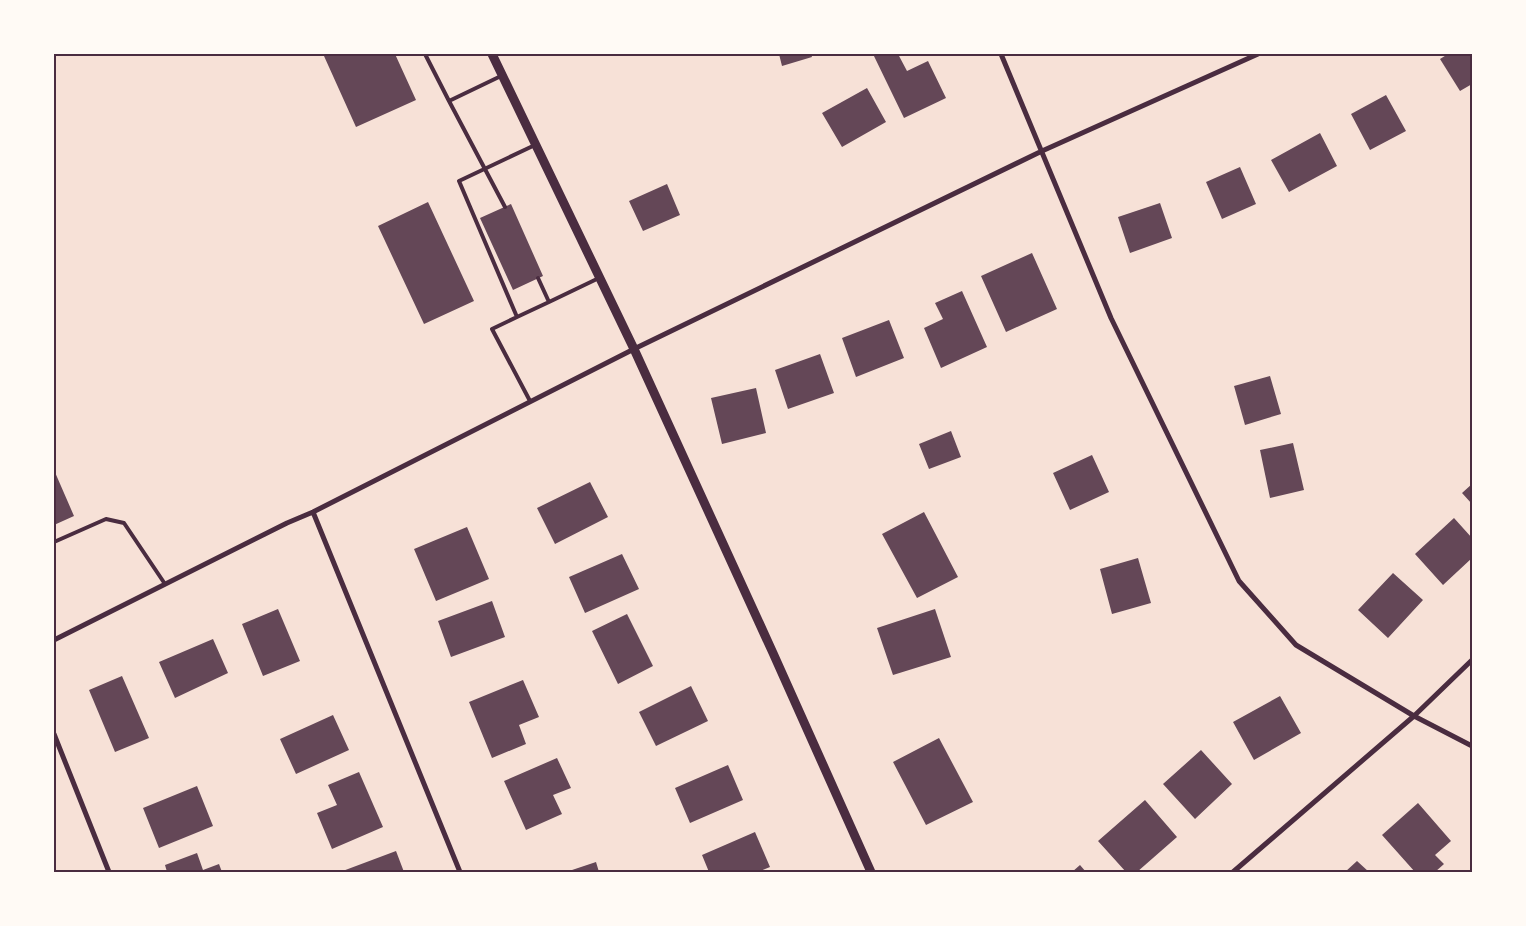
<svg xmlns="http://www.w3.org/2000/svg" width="1526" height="926" viewBox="0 0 1526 926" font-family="'Space Grotesk',sans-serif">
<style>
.building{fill:#644757}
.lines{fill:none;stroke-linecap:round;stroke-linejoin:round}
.service{stroke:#4a2c40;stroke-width:4}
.minor{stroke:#4a2c40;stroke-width:5}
.tertiary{stroke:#4a2c40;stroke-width:9}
.neatline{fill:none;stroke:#4a2c40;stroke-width:2}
</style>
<rect width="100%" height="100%" fill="#f7e1d7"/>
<path class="building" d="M329 54H395L416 100 356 127 324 56Z
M779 54H811L812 57 782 66Z
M873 54H898L907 71 928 61 946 98 904 118Z
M1448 54H1472V84L1460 91 1440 59Z
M867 88 886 122 842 147 822 113Z
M1386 95 1406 131 1370 150 1351 114Z
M1320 133 1337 166 1289 192 1271 160Z
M1240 167 1256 204 1222 219 1206 182Z
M667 184 680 215 643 231 629 201Z
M428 202 474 301 424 324 378 226Z
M1160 203 1172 238 1130 253 1118 217Z
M511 204 543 276 513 290 480 218Z
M1032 253 1057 309 1006 332 981 276Z
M962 291 987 347 941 368 924 328 943 319 935 303Z
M889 320 904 358 856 377 842 338Z
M820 354 834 393 788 409 775 370Z
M1270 376 1281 414 1245 425 1234 386Z
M756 388 766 433 722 444 711 398Z
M951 431 961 457 929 469 919 444Z
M1293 443 1304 490 1270 498 1260 450Z
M1092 455 1109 492 1070 510 1053 473Z
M54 470 74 516 54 525Z
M590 482 608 517 555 544 537 508Z
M1472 484V504L1462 493Z
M924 512 958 577 917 598 882 534Z
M1454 518 1472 538V558L1443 585 1415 554Z
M467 527 489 579 436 601 414 549Z
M622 554 639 589 585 613 569 577Z
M1138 558 1151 603 1112 614 1100 569Z
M1393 573 1423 600 1388 638 1358 610Z
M492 601 505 637 451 657 438 621Z
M278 609 300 661 263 676 242 624Z
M935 609 951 657 893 675 877 628Z
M627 614 653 666 618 684 592 631Z
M213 639 228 673 175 698 159 662Z
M122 676 149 738 115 752 89 690Z
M523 680 539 717 519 725 526 744 492 758 469 702Z
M691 686 708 721 656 746 639 712Z
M1280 696 1301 733 1254 760 1233 722Z
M333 715 349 750 296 774 280 739Z
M939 738 973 802 926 825 893 762Z
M1201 750 1232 784 1195 819 1163 784Z
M557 758 571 788 553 795 562 814 526 830 504 781Z
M728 765 743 800 690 823 675 788Z
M359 772 383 827 332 849 317 813 337 805 328 785Z
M197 786 213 826 159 848 143 808Z
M1145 800 1177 837 1137 872H1126L1098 841Z
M1418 803 1451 841 1435 855 1444 864 1435 872H1415L1382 835Z
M755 832 770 867 758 872H709L702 855Z
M396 851 404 872H340Z
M197 853 203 870 219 864 222 872H167L165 865Z
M1357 861 1369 872H1345Z
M596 862 599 872H566Z
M1080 865 1086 872H1072Z"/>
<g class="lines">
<path class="service" d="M425 54 449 101
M501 76 449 101 505 207
M549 302 599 278
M517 317 549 302 538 278
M530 401 492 329 517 317 459 181 535 145
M54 542 106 519 124 523 165 584"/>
<path class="minor" d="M1001 54 1111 318 1239 581 1296 645 1414 716 1472 746
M313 512 460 872
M54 640 287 523 313 512 634 349 1042 151 1258 54
M54 734 109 872
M1233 872 1414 716 1472 660"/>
<path class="tertiary" d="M492 54 634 349 773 653 871 872"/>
</g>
<rect width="1526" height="926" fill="none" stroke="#fffaf5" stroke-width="110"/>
<rect x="55" y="55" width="1416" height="816" class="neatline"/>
</svg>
